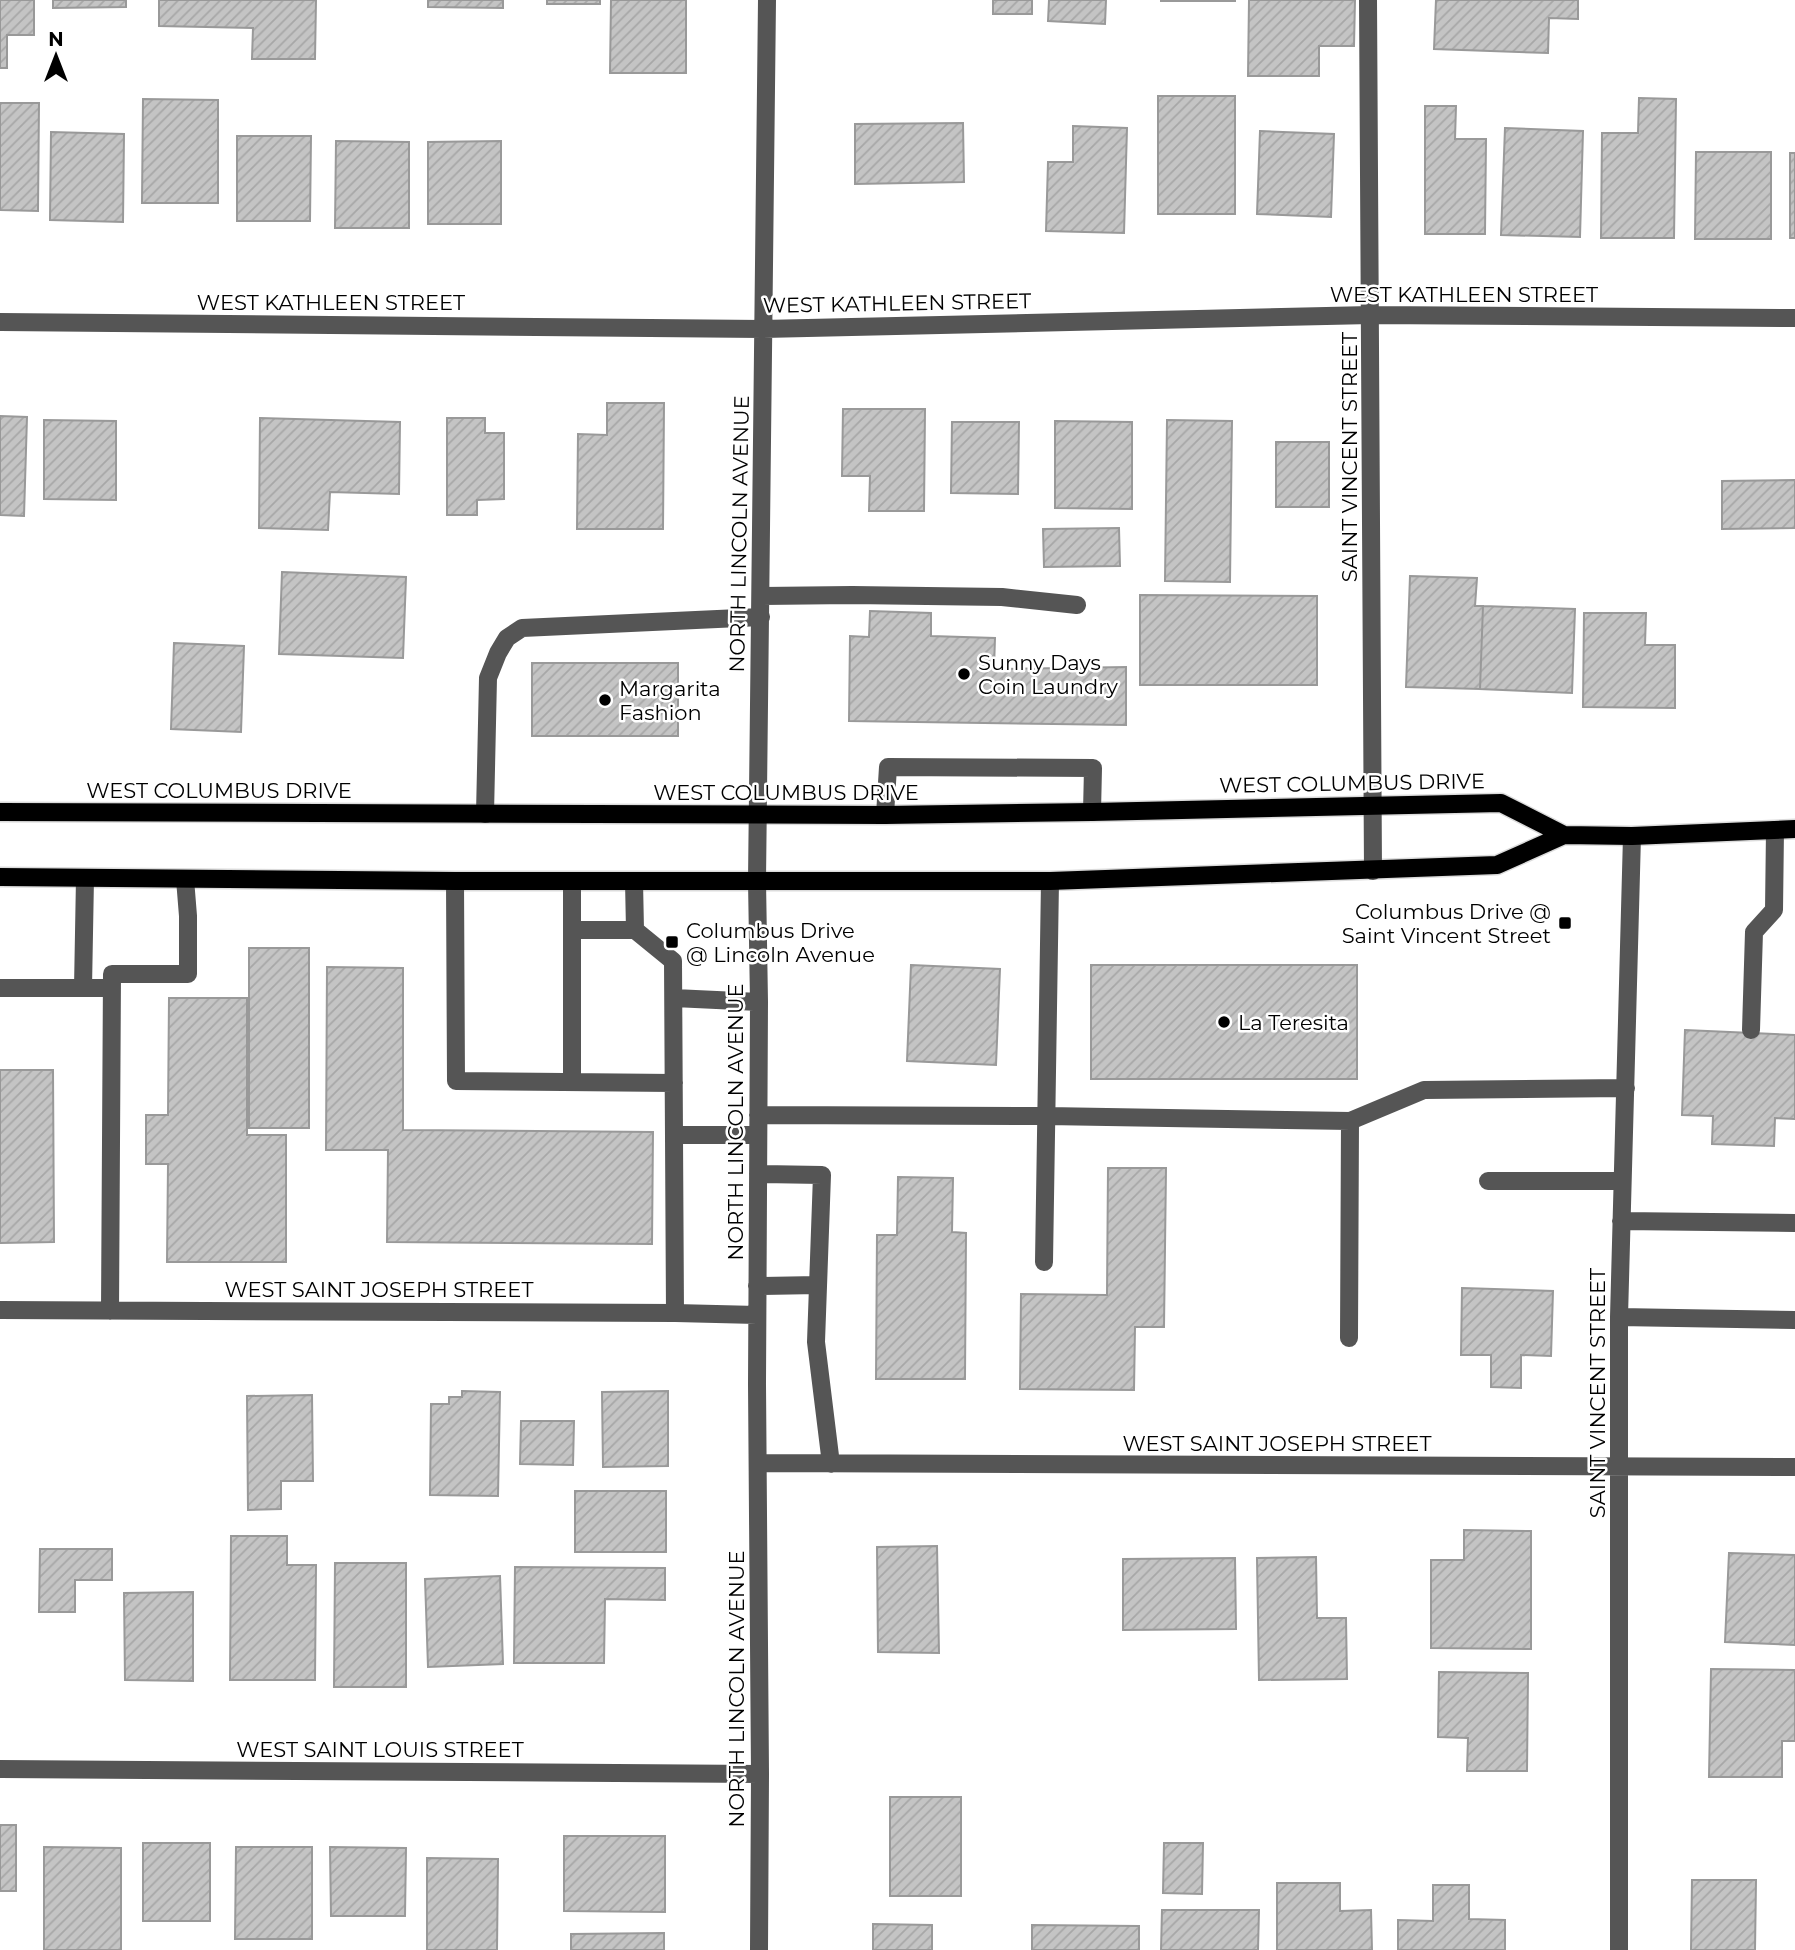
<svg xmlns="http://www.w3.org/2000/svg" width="1795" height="1950" viewBox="0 0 1795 1950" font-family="Montserrat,sans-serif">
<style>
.building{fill:url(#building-hatch);stroke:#999;stroke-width:2}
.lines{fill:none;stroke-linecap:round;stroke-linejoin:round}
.major-casing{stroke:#dbdbdb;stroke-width:21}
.minor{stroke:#555;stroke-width:18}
.major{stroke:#000;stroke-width:18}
.poi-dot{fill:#000;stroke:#fff;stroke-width:2.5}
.labels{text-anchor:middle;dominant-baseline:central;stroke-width:5;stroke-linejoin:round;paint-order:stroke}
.street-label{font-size:21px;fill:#000;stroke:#fff}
.poi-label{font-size:21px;fill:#000;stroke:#fff;text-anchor:start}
</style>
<defs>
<pattern id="building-hatch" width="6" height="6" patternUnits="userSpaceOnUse" patternTransform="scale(1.75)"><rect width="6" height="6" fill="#c4c4c4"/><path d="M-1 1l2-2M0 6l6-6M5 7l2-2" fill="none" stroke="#a7a7a7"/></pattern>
</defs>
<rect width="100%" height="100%" fill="#fff"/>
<path class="building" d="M0 0H34V35H7V68H0Z
M53 0H126V7L53 8Z
M159 0H316L315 59H252L253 28 159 26Z
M428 0H503V8L428 7Z
M547 0H600V4H547Z
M611 0H686V73H610Z
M993 0H1032V14H993Z
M1049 0H1106L1105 24 1048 21Z
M1161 0H1235V1H1161Z
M1249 0H1355L1354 46H1319V76H1248Z
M1436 0H1578V19L1549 18 1548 53 1434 49Z
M1158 96H1235V214H1158Z
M1639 98 1676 99 1674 238H1601L1602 133H1638Z
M143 99 218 100V203H142Z
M0 103H39L38 211 0 210Z
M1425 106H1456L1455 139H1486L1485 234H1425Z
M963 123 964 182 855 184V124Z
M1073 126 1127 128 1124 233 1046 231 1048 162H1073Z
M1505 128 1583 131 1580 237 1501 235Z
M1260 131 1334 134 1331 217 1257 214Z
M51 132 124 134 123 222 50 220Z
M237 136H311L310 221H237Z
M336 141 409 142V228H335Z
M501 141V224H428V142Z
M1696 152H1771V239H1695Z
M1790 153H1795V238H1790Z
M607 403H664L663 529H577L578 434 607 435Z
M843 409H925L924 511H869L870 476H842Z
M0 416 27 417 24 516 0 515Z
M260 418 400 422 399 494 330 492 328 530 259 528Z
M447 418H485V433H504V499L477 500V515H447Z
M44 420 116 421V500L44 499Z
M1167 420 1232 421 1230 582 1165 581Z
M1055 421 1132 422V509L1055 508Z
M952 422H1019L1018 494 951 493Z
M1276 442H1329V507H1276Z
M1795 480V528L1722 529V481Z
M1119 528 1120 566 1044 567 1043 529Z
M282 572 406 577 403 658 279 654Z
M1410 576 1477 578 1475 606H1483L1480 689 1406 687Z
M1140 595 1317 596V685H1140Z
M1483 606 1575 609 1572 693 1480 689Z
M870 611 931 613V636L995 638 994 669 1126 667V725L849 721 850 636 869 637Z
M1584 613H1646L1645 645H1675V708L1583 707Z
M174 643 244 646 241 732 171 729Z
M532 663H678V736H532Z
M249 948H309V1128H249Z
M911 965 1000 969 996 1065 907 1061Z
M1091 965H1357V1079H1091Z
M327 967 403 968V1130L653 1132 652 1244 387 1242 388 1150H326Z
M169 998H247V1135H286V1262H167L168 1164H146V1115H168Z
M1685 1030 1795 1035V1119L1775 1118 1774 1146 1712 1144 1713 1116 1682 1115Z
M0 1070H53L54 1242 0 1243Z
M1108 1168H1166L1164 1327H1135L1134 1390 1020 1389 1021 1294 1107 1295Z
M898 1177 953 1178 952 1232 966 1233 965 1379H876L877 1235H897Z
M1462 1288 1553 1291 1551 1356 1521 1355V1388L1491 1387V1355H1461Z
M462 1391 500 1392 498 1496 430 1495 431 1404H449V1397H462Z
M668 1391V1466L603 1467 602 1392Z
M312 1395 313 1481H281V1509L248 1510 247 1396Z
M521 1421H574L573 1465 520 1464Z
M575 1491H666V1552H575Z
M1464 1530 1531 1531V1649L1431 1648V1560H1464Z
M231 1536H287V1565H316L315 1680H230Z
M937 1546 939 1653 878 1652 877 1547Z
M40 1549H112V1580H75V1612H39Z
M1729 1553 1795 1555V1645L1725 1642Z
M1316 1557 1317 1618H1346L1347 1679 1259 1680 1257 1558Z
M1235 1558 1236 1629 1123 1630V1559Z
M335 1563H406V1687H334Z
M515 1567 665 1568V1600L605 1599 604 1663H514Z
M500 1576 503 1664 428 1667 425 1579Z
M193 1592V1681L125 1680 124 1593Z
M1711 1669 1795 1670V1741H1782V1777H1709Z
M1439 1672 1528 1673 1527 1771H1467L1468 1738 1438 1737Z
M890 1797H961V1896H890Z
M0 1825H16V1891H0Z
M564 1836H665V1912L564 1911Z
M143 1843H210V1921H143Z
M1164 1843H1203L1202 1894 1163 1893Z
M44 1847 121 1848V1950H44Z
M236 1847H312V1939H235Z
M330 1847 406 1848 405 1916H331Z
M427 1858 498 1859 497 1950H427Z
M1692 1880H1756L1755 1950H1691Z
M1277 1883H1340V1911L1371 1910 1372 1950H1277Z
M1433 1885H1469V1919L1505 1920V1950H1398V1920L1433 1921Z
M1162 1910H1259L1258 1950H1161Z
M873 1924 932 1925V1950H873Z
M1032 1925 1139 1926V1950H1032Z
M664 1933V1950H571V1934Z"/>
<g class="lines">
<g class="major-casing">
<path id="major" d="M0 812 885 815 1092 812 1501 803 1564 835
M0 877 455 881H1050L1497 865 1564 835 1632 836 1795 829"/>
</g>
<path class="minor" d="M1368 0 1373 871
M0 322 763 329 1371 315 1795 318
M761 596 852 595 1002 597 1077 605
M485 814 488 678 498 653 507 638 522 628 761 617
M885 815 888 767 1093 768 1092 812
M455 881 456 1081 674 1083
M572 881V1082
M634 881 635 930 673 961 675 1313
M572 930H635
M0 988H112
M83 988 85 878
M674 998 759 1002
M1751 1030 1754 932 1774 910 1775 830
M758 1115 1047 1116 1350 1121 1349 1338
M1350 1121 1424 1090 1626 1088
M674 1135H757
M758 1174 822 1175 816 1342 831 1464
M1488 1181H1622
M1621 1221 1795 1223
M1044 1262 1050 881
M757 1286 818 1285
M0 1310 675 1313 757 1315
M110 1311 112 974H188V916L185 879
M1619 1317 1795 1320
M758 1463 1795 1467
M0 1769 760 1774
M759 1950 760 1774 757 1384 759 1002 757 881 767 0
M1619 1950V1317L1632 836"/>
<use href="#major" class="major"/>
</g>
<g class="poi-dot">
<circle cx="964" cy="674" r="7"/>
<circle cx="605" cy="700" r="7"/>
<rect x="1558" y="916" width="14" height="14" rx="3.5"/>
<rect x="665" y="935" width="14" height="14" rx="3.5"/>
<circle cx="1224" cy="1022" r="7"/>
</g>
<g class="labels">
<g class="street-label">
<text x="1464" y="294">WEST KATHLEEN STREET</text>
<text x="331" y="302">WEST KATHLEEN STREET</text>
<text transform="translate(897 303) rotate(-1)">WEST KATHLEEN STREET</text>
<text transform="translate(1349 457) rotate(-90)">SAINT VINCENT STREET</text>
<text transform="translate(739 534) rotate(-89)">NORTH LINCOLN AVENUE</text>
<text transform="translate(1352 783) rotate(-1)">WEST COLUMBUS DRIVE</text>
<text x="219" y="790">WEST COLUMBUS DRIVE</text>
<text x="786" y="792">WEST COLUMBUS DRIVE</text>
<text transform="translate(735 1122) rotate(-90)">NORTH LINCOLN AVENUE</text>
<text x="379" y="1289">WEST SAINT JOSEPH STREET</text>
<text transform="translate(1597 1393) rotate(-90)">SAINT VINCENT STREET</text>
<text x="1277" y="1443">WEST SAINT JOSEPH STREET</text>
<text transform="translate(736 1689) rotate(-90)">NORTH LINCOLN AVENUE</text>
<text x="380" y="1749">WEST SAINT LOUIS STREET</text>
</g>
<g class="poi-label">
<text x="978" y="662">Sunny Days<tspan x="978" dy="24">Coin Laundry</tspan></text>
<text x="619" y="688">Margarita<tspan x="619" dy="24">Fashion</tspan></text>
<text x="1551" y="911" text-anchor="end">Columbus Drive @<tspan x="1551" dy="24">Saint Vincent Street</tspan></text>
<text x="686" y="930">Columbus Drive<tspan x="686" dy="24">@ Lincoln Avenue</tspan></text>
<text x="1238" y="1022">La Teresita</text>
</g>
</g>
<g transform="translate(56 56)" stroke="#ffffff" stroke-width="5" paint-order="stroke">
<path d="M0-5L12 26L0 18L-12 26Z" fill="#000000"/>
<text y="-10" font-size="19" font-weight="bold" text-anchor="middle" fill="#000000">N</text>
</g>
</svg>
